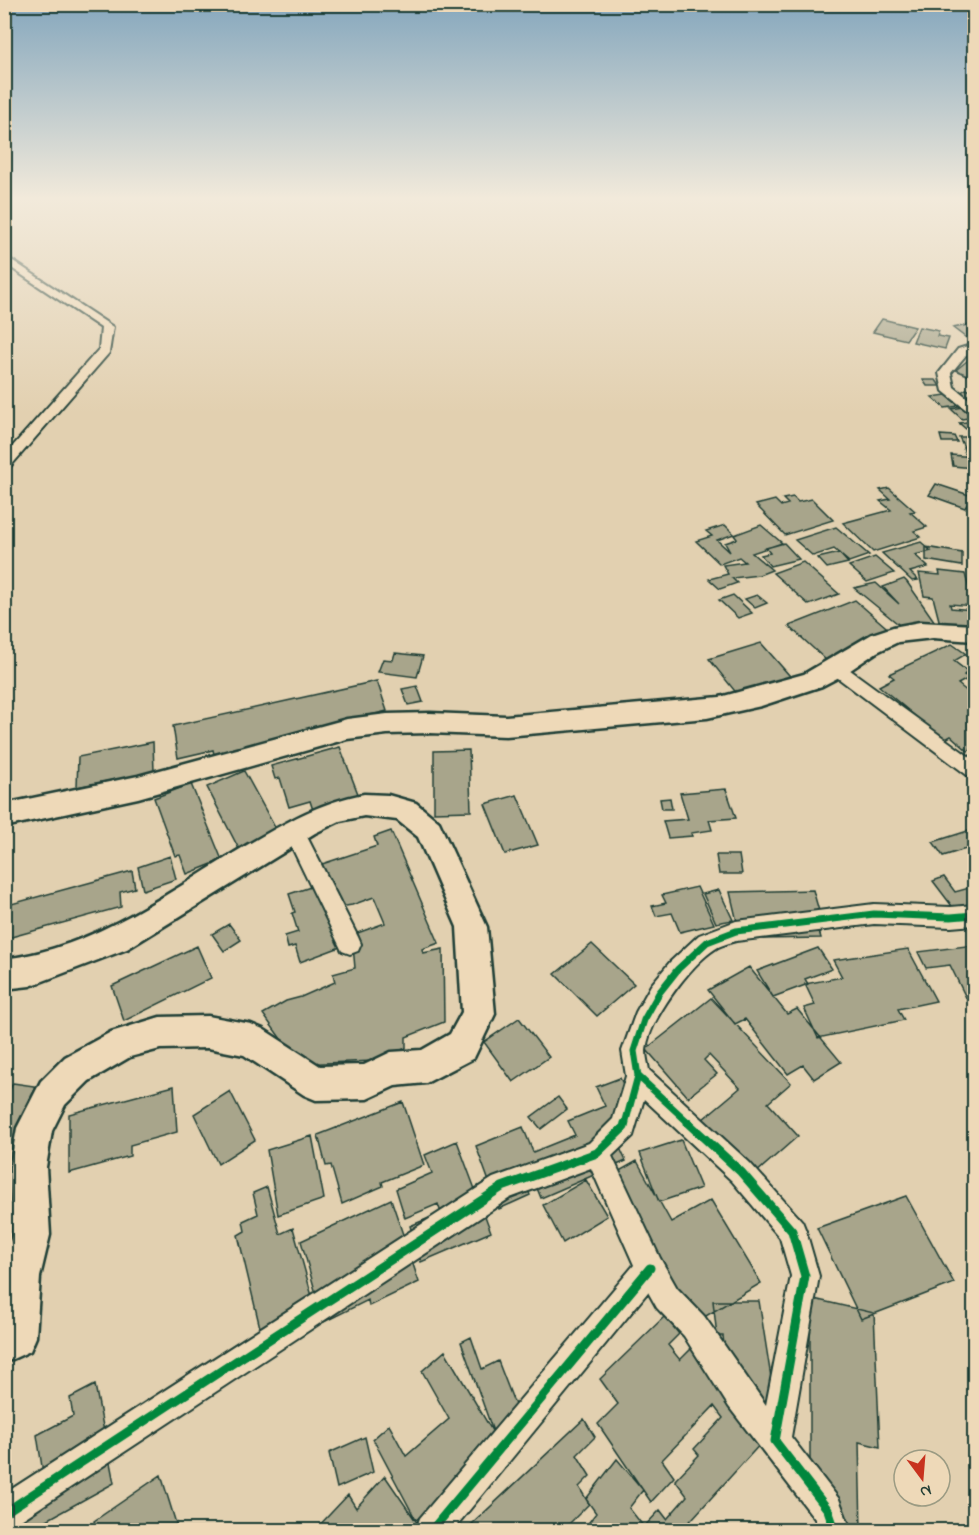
<svg xmlns="http://www.w3.org/2000/svg" width="979" height="1535" viewBox="0 0 979 1535" font-family="'Indie Flower',sans-serif">
<style>
.building{fill:#a8a58b;stroke:#1f3d34;stroke-width:1.5}
.lines{fill:none;stroke-linecap:round;stroke-linejoin:round}
.minor-casing{stroke:#1f3d34;stroke-width:4}
.secondary-casing{stroke:#1f3d34;stroke-width:5}
.minor{fill:#eed9b8;fill-rule:evenodd}
.secondary{fill:#eed9b8;fill-rule:evenodd}
.cycleway-far1-casing{stroke:#eed9b8;stroke-width:10}
.cycleway-casing{stroke:#eed9b8;stroke-width:13}
.cycleway-far1{stroke:#00873e;stroke-width:7}
.cycleway{stroke:#00873e;stroke-width:9}
</style>
<rect width="100%" height="100%" fill="#e2d0b0"/>
<filter id="ink" filterUnits="userSpaceOnUse"><feTurbulence type="fractalNoise" baseFrequency=".0167" numOctaves="2"/><feDisplacementMap in="SourceGraphic" scale="12" xChannelSelector="R" yChannelSelector="G"/><feConvolveMatrix kernelMatrix="1 2 1 2 8 2 1 2 1" color-interpolation-filters="sRGB"/></filter>
<g filter="url(#ink)">
<path class="building" d="M882 319 915 327 906 340 873 332Z
M974 324 973 343 953 328Z
M919 327 939 331 937 336 949 338 945 349 913 342Z
M967 361 974 363V378L956 370Z
M923 380H936L940 386H927Z
M966 389 974 392V402L960 393Z
M946 395 959 406 945 408 932 397Z
M964 407 974 417 962 419 951 409Z
M974 421 973 435 959 423Z
M940 435 954 436 957 442H942Z
M959 437H974V447H964Z
M963 447H974V457H966Z
M951 455 974 457 973 468 953 466Z
M936 484 972 496 965 508 929 495Z
M889 488 915 511 910 512 927 527 914 531 921 537 873 552 843 523 891 510 880 501 890 499 880 490Z
M793 497 798 502 812 499 833 520 785 535 756 505 775 500 781 506 788 504 783 499Z
M725 525 734 534 717 540 730 552 725 543 737 539 734 535 761 525 782 543 752 553 772 570 759 575 732 578 737 583 720 589 709 579 728 574 723 565 745 562 739 557 720 564 696 541 712 536 706 531Z
M836 527 869 555 849 562 834 549 813 556 795 540Z
M921 542 931 551 915 555 928 567 910 572 918 580 912 581 882 553Z
M784 543 799 559 770 566 761 555 770 553 766 548Z
M926 547 962 553V566L926 560Z
M839 553 848 563 827 568 818 558Z
M875 557 894 573 867 582 849 566Z
M803 562 839 594 809 605 773 573Z
M939 571 965 574 974 606 950 604 951 608 973 610 974 631 941 628 933 597 924 596 919 573 940 575Z
M904 579 907 582 937 625 908 632 854 588 876 583 899 604 883 587Z
M733 595 752 613 738 618 719 600Z
M757 595 767 603 755 608 745 599Z
M855 600 893 633 826 660 789 626Z
M761 643 796 683 742 700 709 659Z
M952 644 966 654 954 661 973 676 958 684 974 697V747L968 751 951 736 944 740 879 686 894 678 889 674Z
M395 653 423 656 417 677 378 672 383 659 393 660Z
M974 665V680L964 675Z
M377 681 387 711 214 754 213 750 178 758 173 726Z
M417 686 423 702 408 705 402 689Z
M153 742 154 772 77 787 78 757Z
M340 747 360 799 314 813 310 801 289 807 280 778 275 779 271 766Z
M469 750 471 811 434 812V751Z
M244 771 278 833 240 851 207 787Z
M191 784 222 860 187 874 180 855 175 856 154 798Z
M726 789 736 818 709 820 712 830 691 833 692 836 668 838 663 821 688 819 680 793Z
M517 795 538 845 505 854 485 804Z
M670 798 672 809H662L660 799Z
M974 829V855L969 848 943 856 933 842Z
M391 831 439 943 422 949 423 953 443 949 444 1022 406 1037V1048L374 1061 299 1064 263 1014 286 1001 301 997 335 982 333 974 355 968 352 935 385 923 374 897 352 905 334 908 319 865 377 846 374 837Z
M716 855H739L742 874H719Z
M170 856 176 879 143 890 138 867Z
M132 871 135 888 120 892 121 907 4 939V906Z
M944 877 955 892 969 888 974 895V914L961 918 933 881Z
M320 884 343 946 300 962 295 946 288 948 285 936 298 932 292 913 295 912 289 894Z
M697 887 714 924 680 932 672 913 656 916 652 906 666 903 662 895Z
M719 890 733 920 716 923 703 894Z
M813 890 819 911H813L821 938 763 939 759 925 738 926 730 892Z
M229 924 241 940 224 951 212 934Z
M592 944 634 984 597 1016 555 974Z
M974 945V1014L950 965 926 968 918 952Z
M197 946 211 978 124 1021 112 986Z
M818 948 832 969 805 979 808 984 773 997 757 971Z
M908 949 936 1001 898 1009 904 1020 818 1038 804 1008 815 1005 805 984 842 977 833 960Z
M749 967 787 1014 797 1009 841 1062 814 1079 803 1065 788 1074 745 1019 735 1024 708 990Z
M711 998 791 1083 768 1103 798 1136 748 1180 690 1130 740 1088 709 1055 704 1060 717 1074 688 1097 646 1049Z
M519 1018 549 1057 513 1082 484 1042Z
M620 1078 635 1108 612 1131 626 1161 541 1198 528 1166 520 1170 530 1195 499 1209 476 1146 523 1127 533 1152 575 1135 568 1121 605 1106 596 1087Z
M13 1083 48 1088 25 1140 4 1138V1102Z
M174 1086 177 1132 130 1145V1156L69 1173V1114Z
M230 1091 255 1140 218 1164 194 1114Z
M558 1097 567 1109 541 1129 531 1117Z
M403 1102 424 1165 382 1182 383 1186 342 1204 331 1165 326 1166 318 1135Z
M312 1136 324 1199 278 1215 267 1150Z
M681 1140 701 1188 659 1202 640 1153Z
M457 1141 491 1232 421 1262 410 1226 441 1213 438 1204 405 1218 396 1189 432 1173 425 1155Z
M637 1161 671 1222 711 1200 761 1283 686 1328 614 1174Z
M586 1180 607 1216 563 1243 543 1205Z
M267 1187 280 1234 293 1228 315 1307 261 1332 238 1235 245 1231 243 1221 258 1214 253 1193Z
M906 1196 954 1283 861 1319 817 1228Z
M391 1199 419 1282 369 1306 368 1300 324 1322 301 1241Z
M810 1298 874 1313 880 1447 859 1442 861 1530H835L834 1504 810 1466Z
M713 1301H759L775 1403H731L723 1336H717Z
M665 1316 679 1334 668 1345 680 1360 692 1348 763 1441 682 1530H641L660 1510 667 1519 687 1496 675 1480 699 1455 694 1449 723 1418 714 1406 662 1460 674 1477 651 1502 598 1424 618 1404 600 1379Z
M471 1337 482 1369 498 1361 522 1423 495 1437 461 1342Z
M445 1351 501 1446 416 1520 373 1439 389 1425 406 1456 449 1419 422 1371Z
M95 1385 114 1483 29 1530H4V1515L46 1492 37 1435 73 1416 70 1398Z
M584 1419 595 1437 577 1455 590 1476 579 1487 589 1504 565 1528 567 1530H474L471 1525Z
M365 1437 373 1472 337 1488 329 1453Z
M617 1459 643 1490 629 1508 644 1527 642 1530H583L596 1513 586 1499Z
M161 1475 178 1530H97L94 1521Z
M385 1476 422 1530H315L348 1495 356 1508Z"/>
<g class="lines">
<g class="minor-casing">
<path id="minor" d="M4 255 113 327 109 353 9 468 4 469V456L99 349 101 328 4 263Z
M974 344V352L966 355 951 373 954 387 974 403V413L969 412 943 391 939 373 958 349Z
M836 662 842 664 974 760V777L967 775 830 672 827 668 830 664Z
M294 823 301 825 358 937 361 944 358 951 350 954 342 951 284 831 287 825Z
M874 904 951 907 974 905V925L951 927 874 924 736 941C730 943 721 945 715 949 690 965 648 1021 646 1051 646 1057 648 1064 649 1070L750 1163 802 1221 806 1231 819 1276 791 1437 839 1499 851 1530H819L815 1519 729 1407 684 1336 657 1308 648 1292 453 1530H416L420 1518 634 1265 591 1168 510 1198 15 1524 4 1529V1494L493 1178 589 1143 613 1119 626 1076 622 1051 636 1012 651 985 670 962 699 935 736 921ZM644 1099 732 1181 780 1238 791 1276 766 1405 704 1316 677 1288 660 1258 612 1156 633 1136Z"/>
</g>
<g class="secondary-casing">
<path id="secondary" d="M920 622 974 625V641L933 638 898 642 877 652 843 675 822 686 761 706 707 718 506 736 430 733 387 734 347 739 138 798 4 827V804L138 776 347 719 387 714 430 713 506 716 720 697 804 674 872 634 893 627Z
M364 794 388 795 416 803 439 822 487 927 495 1014 474 1058 426 1083 395 1086 367 1099 316 1100 304 1095 244 1055 208 1048 160 1049 130 1057 89 1081 65 1105 52 1131 46 1167 50 1235 40 1277 36 1337 30 1351 4 1363V1262L12 1235 10 1167 17 1128 41 1081 65 1057 111 1032 160 1017 208 1016 251 1024 263 1029 320 1066 364 1065 391 1052 422 1050 450 1034 462 1012 457 927 418 837 397 820 364 816 340 821 315 833 127 949 30 986 4 989V959C94 949 172 890 247 845 287 822 318 803 364 794Z"/>
</g>
<use href="#minor" class="minor"/>
<use href="#secondary" class="secondary"/>
<g class="cycleway-far1-casing">
<path id="cycleway-far1" d="M625 1124 638 1076
M690 1124 638 1076 634 1051 644 1020 659 993 678 969 707 942 736 931 874 914 951 917 974 915"/>
</g>
<g class="cycleway-casing">
<path id="cycleway" d="M688 1123 741 1172 792 1231 805 1276 775 1441 828 1510 835 1530
M4 1513 502 1187 597 1153 624 1127 625 1123
M432 1530 650 1268"/>
</g>
<use href="#cycleway-far1" class="cycleway-far1"/>
<use href="#cycleway" class="cycleway"/>
</g>
</g>
<linearGradient id="sky" x2="0" y2="1"><stop stop-color="#85a7bd"/><stop offset="0.48" stop-color="#f2eadb"/><stop offset="1" stop-color="#f2eadb" stop-opacity="0"/></linearGradient>
<rect width="979" height="413" fill="url(#sky)"/>
<rect width="979" height="1535" fill="none" stroke="#eed9b8" stroke-width="24"/>
<rect x="12" y="12" width="955" height="1511" fill="none" stroke="#1f3d34" stroke-width="2" filter="url(#ink)"/>
<g transform="translate(922 1478) rotate(164)"><circle r="28" fill="#eed9b8" stroke="#9b9b83" stroke-width="1.5"/>
<path d="M0-4.5L10 22L0 15L-10 22Z" fill="#c8321e"/>
<text y="-9" font-size="16" font-weight="bold" text-anchor="middle" fill="#1f3d34">N</text>
</g>
</svg>
